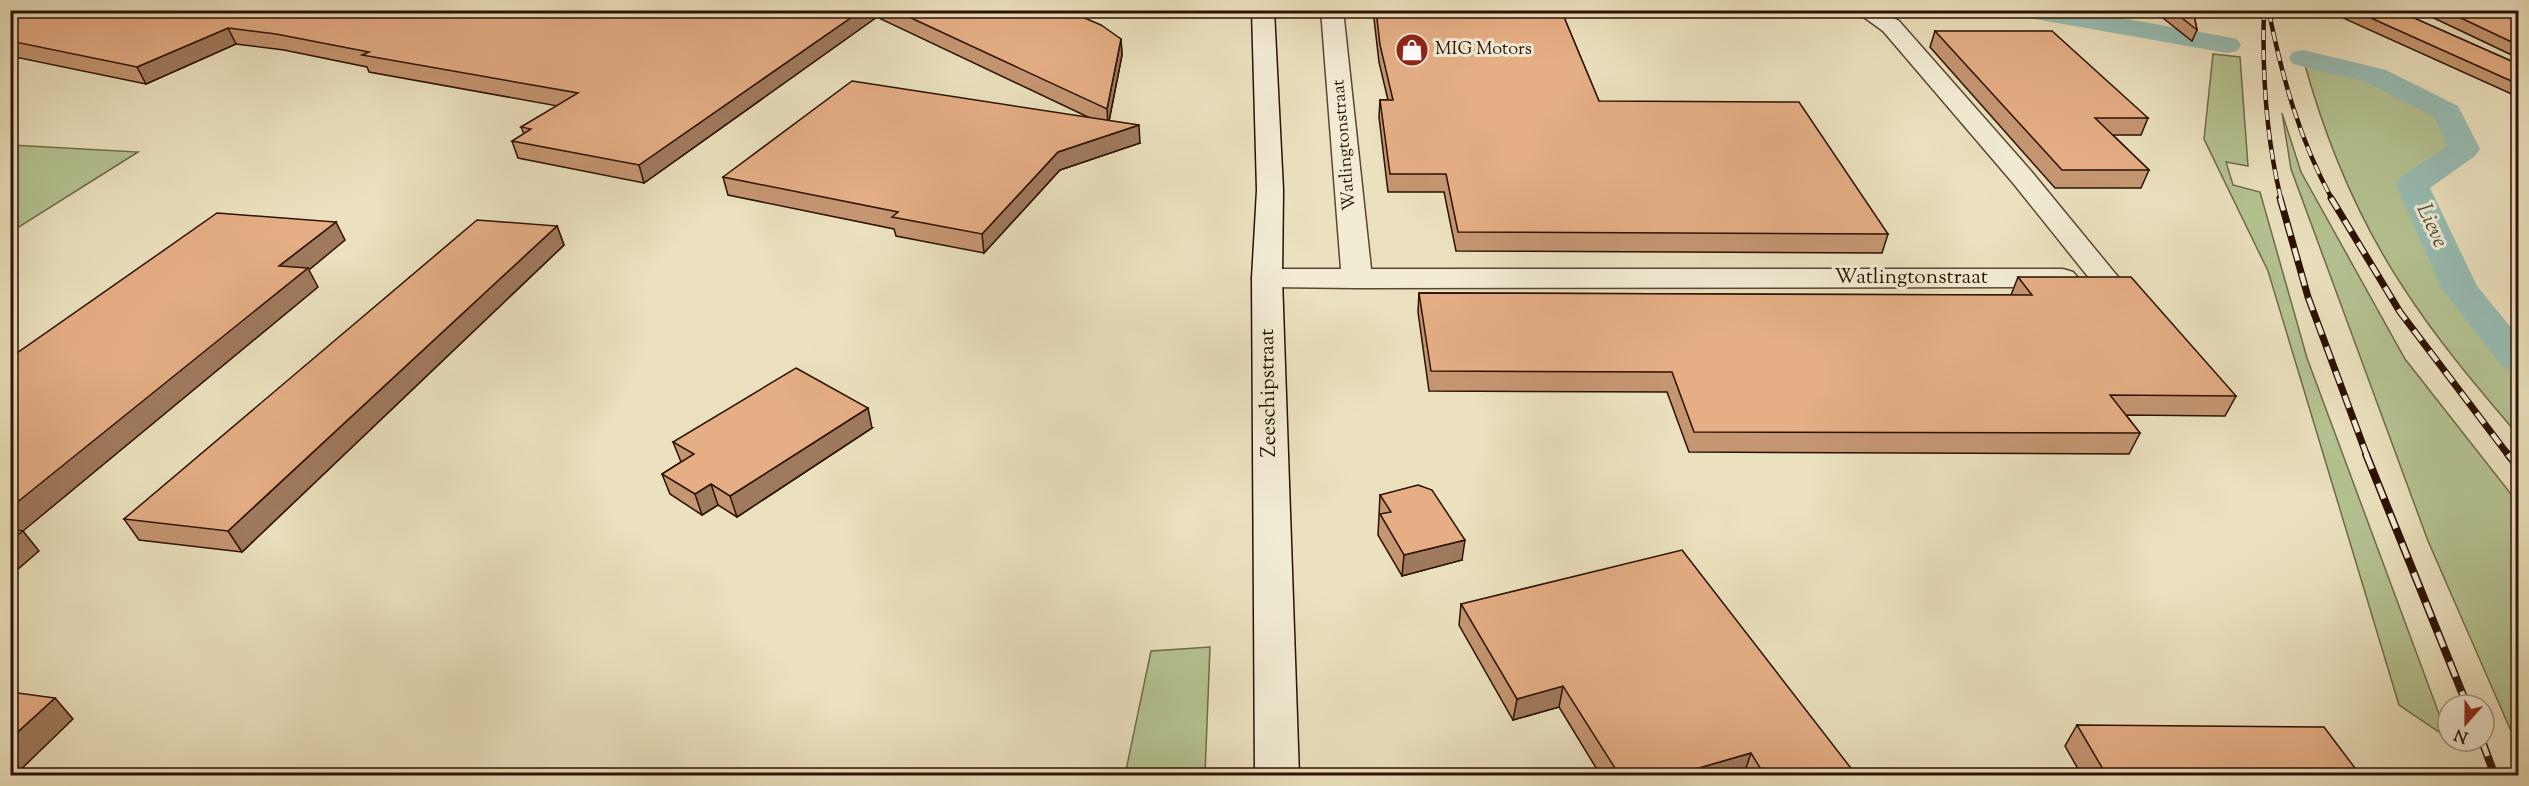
<svg xmlns="http://www.w3.org/2000/svg" width="2529" height="786" viewBox="0 0 2529 786" font-family="'Sorts Mill Goudy',serif">
<style>
.green{fill:#b5c393;stroke:#706a4a;stroke-width:1.5}
.lines{fill:none;stroke-linecap:round;stroke-linejoin:round}
.canal{fill:#98bdb4;fill-rule:evenodd}
.minor-casing{stroke:#5c4531;stroke-width:3}
.secondary-casing{stroke:#2c1102;stroke-width:3}
.minor{fill:#f2ecd5;fill-rule:evenodd}
.secondary{fill:#f2ecd5;fill-rule:evenodd}
.rail-far2-casing{stroke:#2c1102;stroke-width:4.5}
.rail-far1-casing{stroke:#2c1102;stroke-width:7}
.rail-casing{stroke:#2c1102;stroke-width:8}
.rail-far2{stroke:#f2ecd5;stroke-width:3;stroke-dasharray:10;stroke-linecap:butt}
.rail-far1{stroke:#f2ecd5;stroke-width:4.5;stroke-dasharray:13;stroke-linecap:butt}
.rail{stroke:#f2ecd5;stroke-width:5;stroke-dasharray:16;stroke-linecap:butt}
.wall{fill:#c59672;stroke:#2c1102;stroke-width:1.5}
.shaded-wall{fill:#a07a5d;stroke:#2c1102;stroke-width:1.5}
.building{fill:#e5ae85;stroke:#2c1102;stroke-width:1.5}
.labels{text-anchor:middle;dominant-baseline:central;stroke-width:6;stroke-linejoin:round;paint-order:stroke}
.far-poi-label{font-size:18px;fill:#2c1102;stroke:#f2ecd5;text-anchor:start}
.far-street-label{font-size:18px;fill:#2c1102;stroke:#f2ecd5}
.street-label{font-size:21px;fill:#2c1102;stroke:#f2ecd5}
.water-label{font-size:22px;font-style:italic;fill:#524d40;stroke:#f2ecd5}
</style>
<rect width="100%" height="100%" fill="#ebe1be"/>
<filter id="stains"><feTurbulence type="fractalNoise" baseFrequency=".00333" numOctaves="4"/><feColorMatrix values="0 0 0 0 .2 0 0 0 0 .09 0 0 0 0 .02 0 0 0 .5 -.17"/></filter>
<radialGradient id="worn" r=".72"><stop offset=".6" stop-color="#630" stop-opacity="0"/><stop offset="1" stop-color="#630" stop-opacity=".3"/></radialGradient>
<path class="green" d="M2213 54 2240 57 2248 166 2226 162 2233 185 2260 192 2307 358 2448 738 2399 705 2268 271 2204 139Z
M2303 58 2376 76 2447 112 2464 149 2412 185 2460 289 2518 360V435C2478 388 2437 340 2403 287 2357 217 2325 139 2303 58Z
M2282 113 2301 172 2405 359 2518 503V747L2428 541 2291 169Z
M11 145 138 152 11 232Z
M1210 647 1205 775H1125L1151 651Z"/>
<g class="lines">
<path class="canal" d="M2016 10H2077L2227 37 2237 39 2241 45 2237 51 2227 53 2029 18 2020 16Z
M2303 50 2386 70 2458 106 2480 149 2475 156 2430 188 2477 286 2518 336V372L2504 368 2442 289 2396 185 2400 178 2447 146 2434 117 2366 82 2293 64 2289 58 2293 52Z"/>
<g class="minor-casing">
<path id="minor" d="M1321 10H1343L1371 269H2063L2073 272 2078 278 2073 284 2063 287 1357 288 1267 287 1257 284 1252 278 1257 272 1267 269H1341Z
M1854 10H1880L1899 21 2031 171 2114 272 2119 278 2114 284 2104 287 2094 284 2013 183 1883 31Z"/>
</g>
<g class="secondary-casing">
<path id="secondary" d="M1252 10H1274L1283 190 1282 278 1299 776H1255L1252 278 1257 190Z"/>
</g>
<use href="#minor" class="minor"/>
<use href="#secondary" class="secondary"/>
<g class="rail-far2-casing">
<path id="rail-far2" d="M2264 10C2262 74 2266 137 2281 199
M2269 12C2282 77 2300 141 2332 199"/>
</g>
<g class="rail-far1-casing">
<path id="rail-far1" d="M2280 198 2308 297 2367 456
M2331 198 2400 312 2509 456"/>
</g>
<g class="rail-casing">
<path id="rail" d="M2366 454 2467 705
M2508 454 2518 467
M2482 741 2495 776"/>
</g>
<use href="#rail-far2" class="rail-far2"/>
<use href="#rail-far1" class="rail-far1"/>
<use href="#rail" class="rail"/>
</g>
<path class="wall" d="M726 10H1066L1121 39 1122 55 1109 121 1140 143 1060 170 984 253 896 236 894 229 728 195 723 177 1090 118 877 17 644 183 518 158 512 141 524 134 521 127 558 106 369 72 367 67 284 50 236 44 146 84 10 56V15H719Z
M1373 10H1561L1599 101 1888 234 1882 253 1456 251 1444 192H1388L1379 117 1380 100H1388L1379 62Z
M2153 10H2193L2197 30 2192 41Z
M2347 10H2396L2518 64V96H2516L2343 18Z
M2417 10H2518V58Z
M1935 31 2148 118 2141 135H2113L2149 170 2141 188H2055L1930 47Z
M557 226 564 245 242 552 139 540 124 519Z
M2018 277 2236 396 2225 416 2126 415 2140 433 2129 454 1689 452 1667 392 1429 391 1418 312 1419 293 2011 295Z
M872 428 737 517 718 505 702 515 670 494 662 474 681 462 673 442Z
M1380 495 1462 560 1402 576 1378 535Z
M1461 604 1857 776H1744V774L1740 776H1601L1559 707 1513 720 1459 625Z
M2077 725 2361 776H2082L2065 746Z"/>
<path class="shaded-wall" d="M862 10H876L877 17 644 183 639 165Z
M228 28 236 44 146 84 137 67Z
M1121 39 1122 55 1108 126 1107 109Z
M1139 125 1140 143 1060 170 984 253 982 234 1058 152Z
M336 222 345 240 309 270 318 287 23 531 39 551 10 576V508L279 266Z
M557 226 564 245 242 552 228 531Z
M868 408 872 428 737 517 730 496Z
M711 484 718 505 702 515 695 494Z
M1465 540 1462 560 1402 576 1404 555Z
M1563 686 1559 707 1513 720 1517 699Z
M55 698 73 719 14 776H10V739Z
M1751 753 1744 774 1740 776H1671Z"/>
<path class="building" d="M23 10H687L719 15 726 10H862L639 165 512 141 531 129 521 127 578 93 362 55 369 52 276 34 228 28 137 67 10 41V15Z
M894 10H1066L1101 25 1121 39 1107 109Z
M1376 10H1561L1599 101 1799 102 1888 234 1458 232 1446 174H1390L1380 100H1393L1380 45Z
M2172 10H2193L2197 30Z
M2353 10H2396L2518 64V84Z
M2444 10H2518V45Z
M1935 31H2052L2148 118H2095L2149 170H2062Z
M852 81 1139 125 1058 152 982 234 892 217 898 212 723 177Z
M217 213 336 222 279 266 308 268 10 508V358Z
M477 220 557 226 228 531 124 519Z
M2018 277H2131L2236 396 2110 395 2140 433 1694 432 1672 372 1431 371 1419 293 2032 295Z
M796 368 868 408 730 496 711 484 695 494 662 474 694 454 673 442Z
M1418 485 1432 490 1465 540 1404 555 1380 514 1391 512 1380 495Z
M10 529 23 531 10 541Z
M1682 550 1857 776H1765L1751 753 1671 776H1620L1563 686 1517 699 1461 604Z
M10 692 55 698 10 739Z
M2077 725 2324 727 2361 776H2107Z"/>
<defs>
<g id="shop-disc" transform="scale(1.725)"><circle r="9.5" fill="#8f2418" stroke="#f2ecd5"/><path d="M-5-2.5h2.3a2.7 3.5 0 0 1 5.4 0H5L5.5 6h-11ZM-1.5-2.5h3a1.5 2.3 0 0 0-3 0Z" fill="#fff"/></g>
</defs>
<g fill-rule="evenodd">
<use href="#shop-disc" x="1412" y="50"/>
</g>
<g class="labels">
<g class="far-poi-label">
<text x="1435" y="50">MIG Motors</text>
</g>
<g class="far-street-label">
<text transform="translate(1345 145) rotate(-95)">Watlingtonstraat</text>
</g>
<g class="street-label">
<text x="1911" y="278">Watlingtonstraat</text>
<text transform="translate(1269 393) rotate(-91)">Zeeschipstraat</text>
</g>
<g class="water-label">
<text transform="translate(2431 226) rotate(65)">Lieve</text>
</g>
</g>
<rect width="2529" height="786" fill="none" stroke="#ebe1be" stroke-width="36"/>
<rect x="12" y="12" width="2505" height="762" fill="none" stroke="#2c1102" stroke-width="3"/>
<rect x="18" y="18" width="2493" height="750" fill="none" stroke="#2c1102" stroke-width="1.5"/>
<g transform="translate(2466 723) rotate(201)"><circle r="28" fill="#f2ecd5" stroke="#a39481" stroke-width="1.5"/>
<path d="M0-4.5L10 22L0 15L-10 22Z" fill="#8f2418"/>
<text y="-9" font-size="16" font-weight="bold" text-anchor="middle" fill="#2c1102">N</text>
</g>
<rect width="100%" height="100%" filter="url(#stains)"/>
<rect width="100%" height="100%" fill="url(#worn)"/>
</svg>
